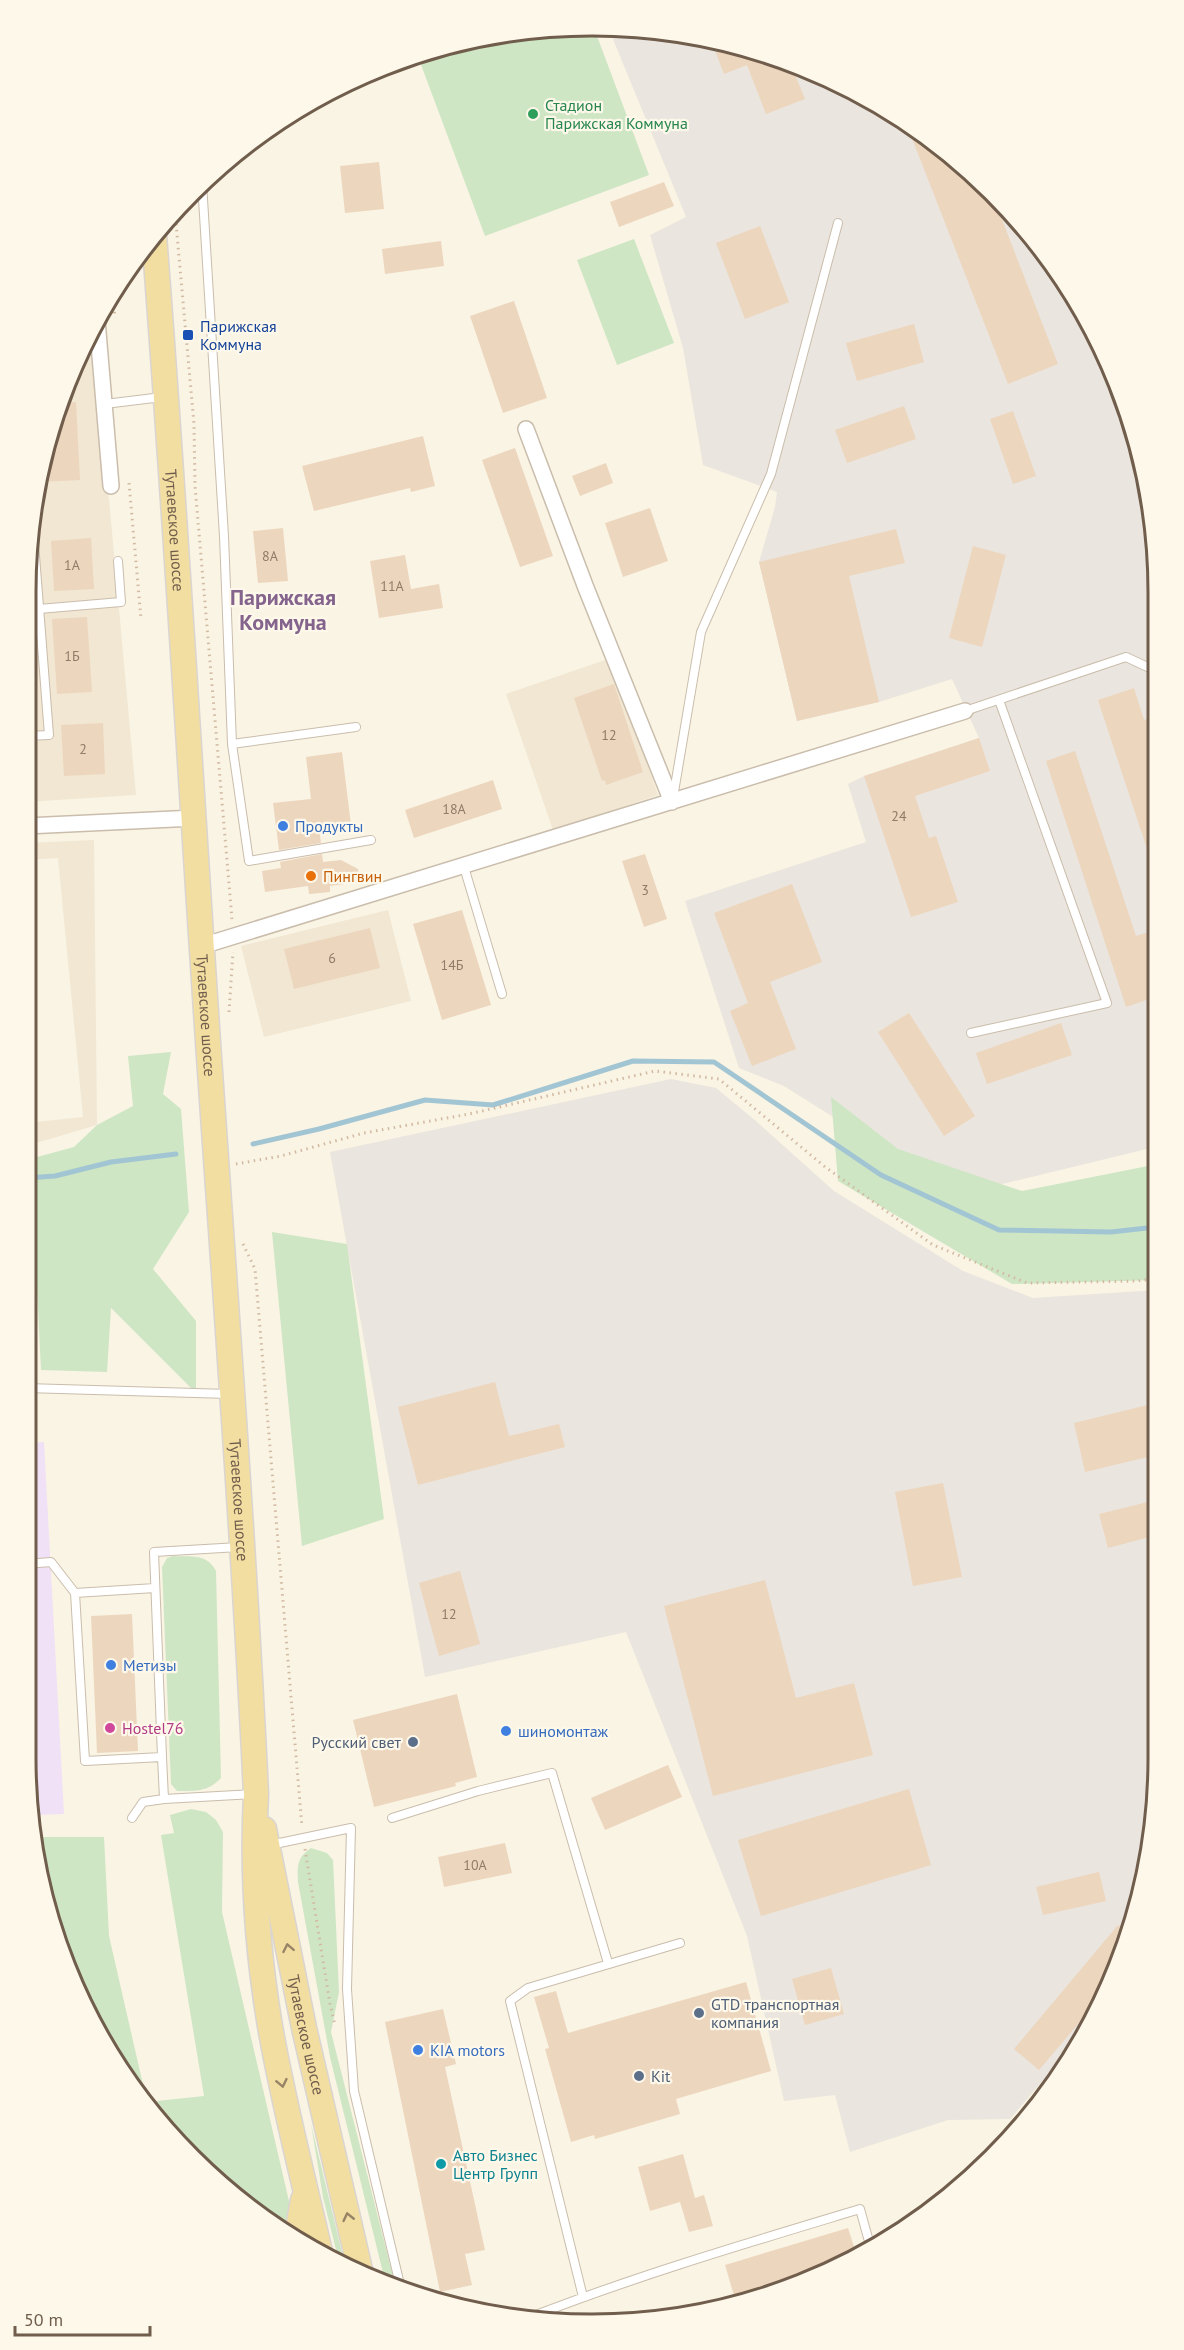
<svg xmlns="http://www.w3.org/2000/svg" width="1184" height="2350" viewBox="0 0 1184 2350" font-family="'PT Sans',sans-serif">
<style>
.residential{fill:#f1e7d3}
.industrial{fill:#eae5de}
.education{fill:#f1e1f6}
.green{fill:#cee6c4}
.lines{fill:none;stroke-linecap:round;stroke-linejoin:round}
.stream{stroke:#a2c5d3;stroke-width:5}
.building{fill:#edd6be}
.lane-casing{stroke:#cabdac;stroke-width:10}
.street-casing{stroke:#cabdac;stroke-width:18}
.primary-casing{stroke:#dad5d0;stroke-width:27}
.path{stroke:#d2baa2;stroke-width:3;stroke-dasharray:1.5 4.5;stroke-linecap:butt}
.lane{stroke:#fff;stroke-width:8}
.street{stroke:#fff;stroke-width:15}
.primary{stroke:#f3dea2;stroke-width:24}
.oneway{stroke:#978466}
.leisure-dot{fill:#2e9e5b;stroke:#fdf8ea;stroke-width:2}
.transit-dot{fill:#1a4fb4;stroke:#fdf8ea;stroke-width:2}
.shop-dot{fill:#3f7fe0;stroke:#fdf8ea;stroke-width:2}
.food-dot{fill:#e8710a;stroke:#fdf8ea;stroke-width:2}
.hotel-dot{fill:#d1479c;stroke:#fdf8ea;stroke-width:2}
.service-dot{fill:#5c6f8a;stroke:#fdf8ea;stroke-width:2}
.culture-dot{fill:#0f9aa8;stroke:#fdf8ea;stroke-width:2}
.labels{text-anchor:middle;dominant-baseline:central;stroke-width:4.5;stroke-linejoin:round;paint-order:stroke}
.number-label{font-size:14px;fill:#8f7b68}
.leisure-label{font-size:16px;fill:#27864d;stroke:#fdf8ea;text-anchor:start}
.transit-label{font-size:16px;fill:#164399;stroke:#fdf8ea;text-anchor:start}
.street-label{font-size:16px;fill:#705d4c;stroke:#fdf8ea}
.shop-label{font-size:16px;fill:#366cbe;stroke:#fdf8ea;text-anchor:start}
.food-label{font-size:16px;fill:#c56008;stroke:#fdf8ea;text-anchor:start}
.hotel-label{font-size:16px;fill:#b23c85;stroke:#fdf8ea;text-anchor:start}
.service-label{font-size:16px;fill:#4e5e75;stroke:#fdf8ea;text-anchor:start}
.culture-label{font-size:16px;fill:#0d838f;stroke:#fdf8ea;text-anchor:start}
.district-label{font-size:22px;font-weight:bold;fill:#84648c;stroke:#fdf8ea}
.rim{fill:none;stroke:#705d4c;stroke-width:3}
</style>
<rect width="100%" height="100%" fill="#faf4e4"/>
<path class="residential" d="M90 331 109 499 136 795 26 802 27 555 45 446 84 342Z
M611 658 658 795 553 830 506 694Z
M94 840 97 1125 26 1146V1123L83 1117 58 858 26 860V843Z
M388 910 411 1001 264 1037 241 946Z"/>
<path class="industrial" d="M608 27H629L738 45 842 84 937 143 1042 247 1116 376 1154 518 1155 1147 957 1195 784 1086 739 1068 685 901 866 842 848 784 864 776 979 738 952 679 879 702 797 721 759 562 775 507 777 492 703 465 683 348 650 235 686 217Z
M671 1079 716 1088 756 1121 834 1191 963 1271 1033 1298 1156 1290 1157 1795 1139 1904 1100 2008 1075 2043 1010 2119 948 2120 850 2152 835 2095 784 2101 747 1936 626 1632 425 1677 330 1152Z"/>
<path class="education" d="M44 1442 64 1814 35 1815 26 1758V1443Z"/>
<path class="green" d="M594 28 649 175 485 236 417 54 518 30Z
M634 239 674 343 617 365 577 260Z
M171 1052 163 1094 181 1109 189 1212 153 1269 196 1321V1393L111 1308 107 1372 41 1370 34 1227H26V1160L74 1147 97 1125 133 1106 128 1056Z
M831 1097 898 1149 1022 1191 1153 1165 1155 1162 1156 1280 1012 1284 838 1181Z
M272 1232 347 1244 384 1519 302 1546Z
M173 1556C190 1557 207 1553 216 1571L221 1778C208 1792 195 1791 177 1791L171 1784 162 1567 167 1558Z
M191 1809 206 1812 216 1820 223 1832 222 1912 291 2210 284 2233 278 2229 143 2103 56 1940 51 1911 54 1907 49 1900 39 1837H104L109 1936 147 2102 204 2096 161 1835 174 1833 170 1815Z
M311 1848 327 1853 333 1860 339 1992 331 2032 396 2288 386 2285 330 2057 298 1882C297 1867 297 1857 311 1848Z
M311 2124 345 2265 339 2262 323 2197Z"/>
<g class="lines">
<path class="stream" d="M253 1144 319 1129 425 1100 493 1105 633 1061 714 1062 881 1175 999 1230 1111 1232 1156 1227
M26 1178 55 1176 111 1162 176 1154"/>
</g>
<path class="building" d="M711 40 738 45 791 65 805 99 766 114 747 65 724 74Z
M906 123 937 143 994 199 1058 364 1008 384Z
M379 162 384 209 345 213 340 166Z
M664 182 674 206 619 227 610 202Z
M760 226 789 302 745 319 716 243Z
M441 241 444 266 385 274 382 249Z
M514 301 547 398 503 413 470 316Z
M914 324 924 362 857 381 846 343Z
M76 402 80 480 39 482 45 446 61 403Z
M904 406 916 439 847 463 835 430Z
M1013 411 1036 476 1013 484 990 419Z
M423 436 435 486 411 492 410 488 314 511 302 466Z
M515 448 553 556 520 567 482 460Z
M606 463 613 483 580 496 572 476Z
M650 508 668 561 623 577 605 523Z
M283 528 288 581 258 583 253 531Z
M896 529 905 563 849 576 879 702 797 721 759 562Z
M91 538 94 589 54 591 51 541Z
M973 546 1006 555 982 647 949 638Z
M405 555 411 589 439 584 443 608 379 618 370 561Z
M87 617 92 692 57 694 52 619Z
M614 684 643 772 606 785 605 780 602 781 574 698Z
M1134 688 1144 720 1154 716 1155 863 1152 864 1098 700Z
M103 723 105 774 64 776 61 725Z
M979 738 990 771 915 796 929 838 936 836 958 902 911 917 864 776Z
M1075 751 1136 936 1155 930V997L1126 1007 1046 761Z
M342 752 351 825 319 828 321 843 279 850 273 803 311 799 306 757Z
M493 780 502 809 414 838 405 810Z
M322 854 323 862 341 860 358 869 360 882 330 886V892L309 894 308 886 265 892 262 871 281 868 280 862Z
M645 854 667 919 644 927 622 861Z
M792 884 822 962 770 982 796 1049 752 1066 730 1011 748 1003 714 913Z
M462 910 491 1005 442 1020 413 924Z
M370 928 380 968 294 989 284 949Z
M909 1013 975 1116 944 1136 878 1032Z
M1061 1023 1072 1055 987 1084 976 1053Z
M495 1382 509 1436 559 1424 565 1447 418 1485 398 1407Z
M1156 1403V1455L1085 1472 1074 1423Z
M943 1483 962 1577 913 1586 895 1492Z
M1156 1500 1157 1535 1108 1548 1099 1514Z
M460 1571 480 1644 439 1656 419 1583Z
M765 1580 796 1698 854 1683 873 1755 713 1796 664 1606Z
M132 1614 138 1751 97 1753 91 1616Z
M457 1694 477 1777 455 1783 456 1786 374 1807 353 1720Z
M668 1765 682 1797 605 1830 591 1798Z
M909 1789 931 1865 761 1916 738 1840Z
M505 1843 512 1873 444 1887 438 1857Z
M1099 1872 1106 1901 1043 1915 1036 1887Z
M1118 1925 1128 1933 1107 1990 1039 2070 1014 2049Z
M831 1968 844 2014 805 2025 792 1979Z
M746 1982 771 2071 676 2099 680 2114 595 2139 594 2135 571 2142 545 2049 549 2048 534 1997 556 1991 568 2033Z
M443 2009 456 2064 445 2067 485 2250 465 2254 472 2285 440 2292 385 2022Z
M683 2154 695 2198 704 2195 713 2226 689 2232 680 2202 650 2211 638 2167Z
M848 2228 857 2256 842 2266 735 2299 725 2265Z"/>
<g class="lines">
<g class="lane-casing">
<path id="lane" d="M202 183 224 536 232 744 356 727
M105 404 162 397
M27 610 121 602 118 561
M965 711 1126 657 1154 670
M27 736 49 735 34 543
M232 744 249 861 371 840
M673 798 701 632 771 474 838 223
M464 867 502 994
M971 1033 1107 1003 999 700
M26 1388 229 1394
M26 1564 51 1562 75 1593 155 1588
M75 1593 85 1761 162 1757 154 1552 239 1547
M162 1757 164 1799 254 1794
M132 1818 143 1802 164 1799
M392 1818 478 1791 552 1773 608 1963
M270 1845 351 1828 347 1989 354 2091 401 2289
M583 2297 510 2001 528 1988 680 1943
M536 2315C642 2274 751 2242 860 2209L868 2238"/>
</g>
<g class="street-casing">
<path id="street" d="M97 320 111 486
M526 429 586 588 672 802
M26 826 195 818
M202 946 965 711"/>
</g>
<g class="primary-casing">
<g id="primary">
<path id="s1" d="M154 235C175 504 190 773 208 1042 225 1293 244 1543 256 1794 252 1871 257 1949 270 2026 283 2102 303 2177 320 2252"/>
<path id="s2" d="M264 1829 304 2028 361 2274"/>
<path d="M296 2239 303 2200"/>
</g>
</g>
<path class="path" d="M175 212 194 424 195 486 232 919
M113 294 115 318
M129 483 141 619
M229 1012 233 952
M236 1164 281 1156 364 1133 469 1114 655 1071 719 1079 824 1166 933 1245 1027 1283 1138 1281 1156 1278
M243 1244 255 1269 302 1827
M305 1849 330 2004 335 2025"/>
<use href="#lane" class="lane"/>
<use href="#street" class="street"/>
<use href="#primary" class="primary"/>
</g>
<defs><path id="oneway-chevron" d="M-2-3.5L2.5 0L-2 3.5" fill="none" stroke-width="1.6" stroke-linecap="round" stroke-linejoin="round" transform="scale(1.5)"/></defs>
<g class="oneway">
<use href="#oneway-chevron" transform="translate(288 1948) rotate(-101)"/>
<use href="#oneway-chevron" transform="translate(282 2083) rotate(78)"/>
<use href="#oneway-chevron" transform="translate(348 2217) rotate(-103)"/>
</g>
<circle class="leisure-dot" cx="533" cy="114" r="6"/>
<rect class="transit-dot" x="182" y="329" width="12" height="12" rx="3"/>
<g class="shop-dot">
<circle cx="283" cy="826" r="6"/>
<circle cx="111" cy="1665" r="6"/>
<circle cx="506" cy="1731" r="6"/>
<circle cx="418" cy="2050" r="6"/>
</g>
<circle class="food-dot" cx="311" cy="876" r="6"/>
<circle class="hotel-dot" cx="110" cy="1728" r="6"/>
<g class="service-dot">
<circle cx="413" cy="1742" r="6"/>
<circle cx="699" cy="2013" r="6"/>
<circle cx="639" cy="2076" r="6"/>
</g>
<circle class="culture-dot" cx="441" cy="2164" r="6"/>
<g class="labels">
<g class="number-label">
<text x="270" y="556">8А</text>
<text x="72" y="565">1А</text>
<text x="392" y="586">11А</text>
<text x="72" y="656">1Б</text>
<text x="609" y="735">12</text>
<text x="83" y="749">2</text>
<text x="454" y="809">18А</text>
<text x="899" y="816">24</text>
<text x="645" y="890">3</text>
<text x="332" y="958">6</text>
<text x="452" y="965">14Б</text>
<text x="449" y="1614">12</text>
<text x="475" y="1865">10А</text>
</g>
<g class="leisure-label">
<text x="545" y="105">Стадион<tspan x="545" dy="18">Парижская Коммуна</tspan></text>
</g>
<g class="transit-label">
<text x="200" y="326">Парижская<tspan x="200" dy="18">Коммуна</tspan></text>
</g>
<g class="street-label">
<text stroke="none"><textPath href="#s1" startOffset="296">Тутаевское шоссе</textPath></text>
<text stroke="none"><textPath href="#s1" startOffset="782">Тутаевское шоссе</textPath></text>
<text stroke="none"><textPath href="#s1" startOffset="1268">Тутаевское шоссе</textPath></text>
<text stroke="none"><textPath href="#s2" startOffset="210">Тутаевское шоссе</textPath></text>
</g>
<g class="shop-label">
<text x="295" y="826">Продукты</text>
<text x="123" y="1665">Метизы</text>
<text x="518" y="1731">шиномонтаж</text>
<text x="430" y="2050">KIA motors</text>
</g>
<g class="food-label">
<text x="323" y="876">Пингвин</text>
</g>
<g class="hotel-label">
<text x="122" y="1728">Hostel76</text>
</g>
<g class="service-label">
<text x="401" y="1742" text-anchor="end">Русский свет</text>
<text x="711" y="2004">GTD транспортная<tspan x="711" dy="18">компания</tspan></text>
<text x="651" y="2076">Kit</text>
</g>
<g class="culture-label">
<text x="453" y="2155">Авто Бизнес<tspan x="453" dy="18">Центр Групп</tspan></text>
</g>
<g class="district-label">
<text x="283" y="597">Парижская<tspan x="283" dy="25">Коммуна</tspan></text>
</g>
</g>
<path d="M0 0H1184V2350H0ZM592 36H592A556 556 0 0 1 1148 592V1758A556 556 0 0 1 592 2314H592A556 556 0 0 1 36 1758V592A556 556 0 0 1 592 36Z" fill="#fdf8ea" fill-rule="evenodd"/>
<path class="rim" d="M592 36H592A556 556 0 0 1 1148 592V1758A556 556 0 0 1 592 2314H592A556 556 0 0 1 36 1758V592A556 556 0 0 1 592 36Z"/>
<path d="M15 2326v9h135v-9" fill="none" stroke="#705d4c" stroke-width="3"/>
<text x="24" y="2326" font-size="18" fill="#705d4c" stroke="#fdf8ea" stroke-width="4.5" paint-order="stroke">50 m</text>
</svg>
